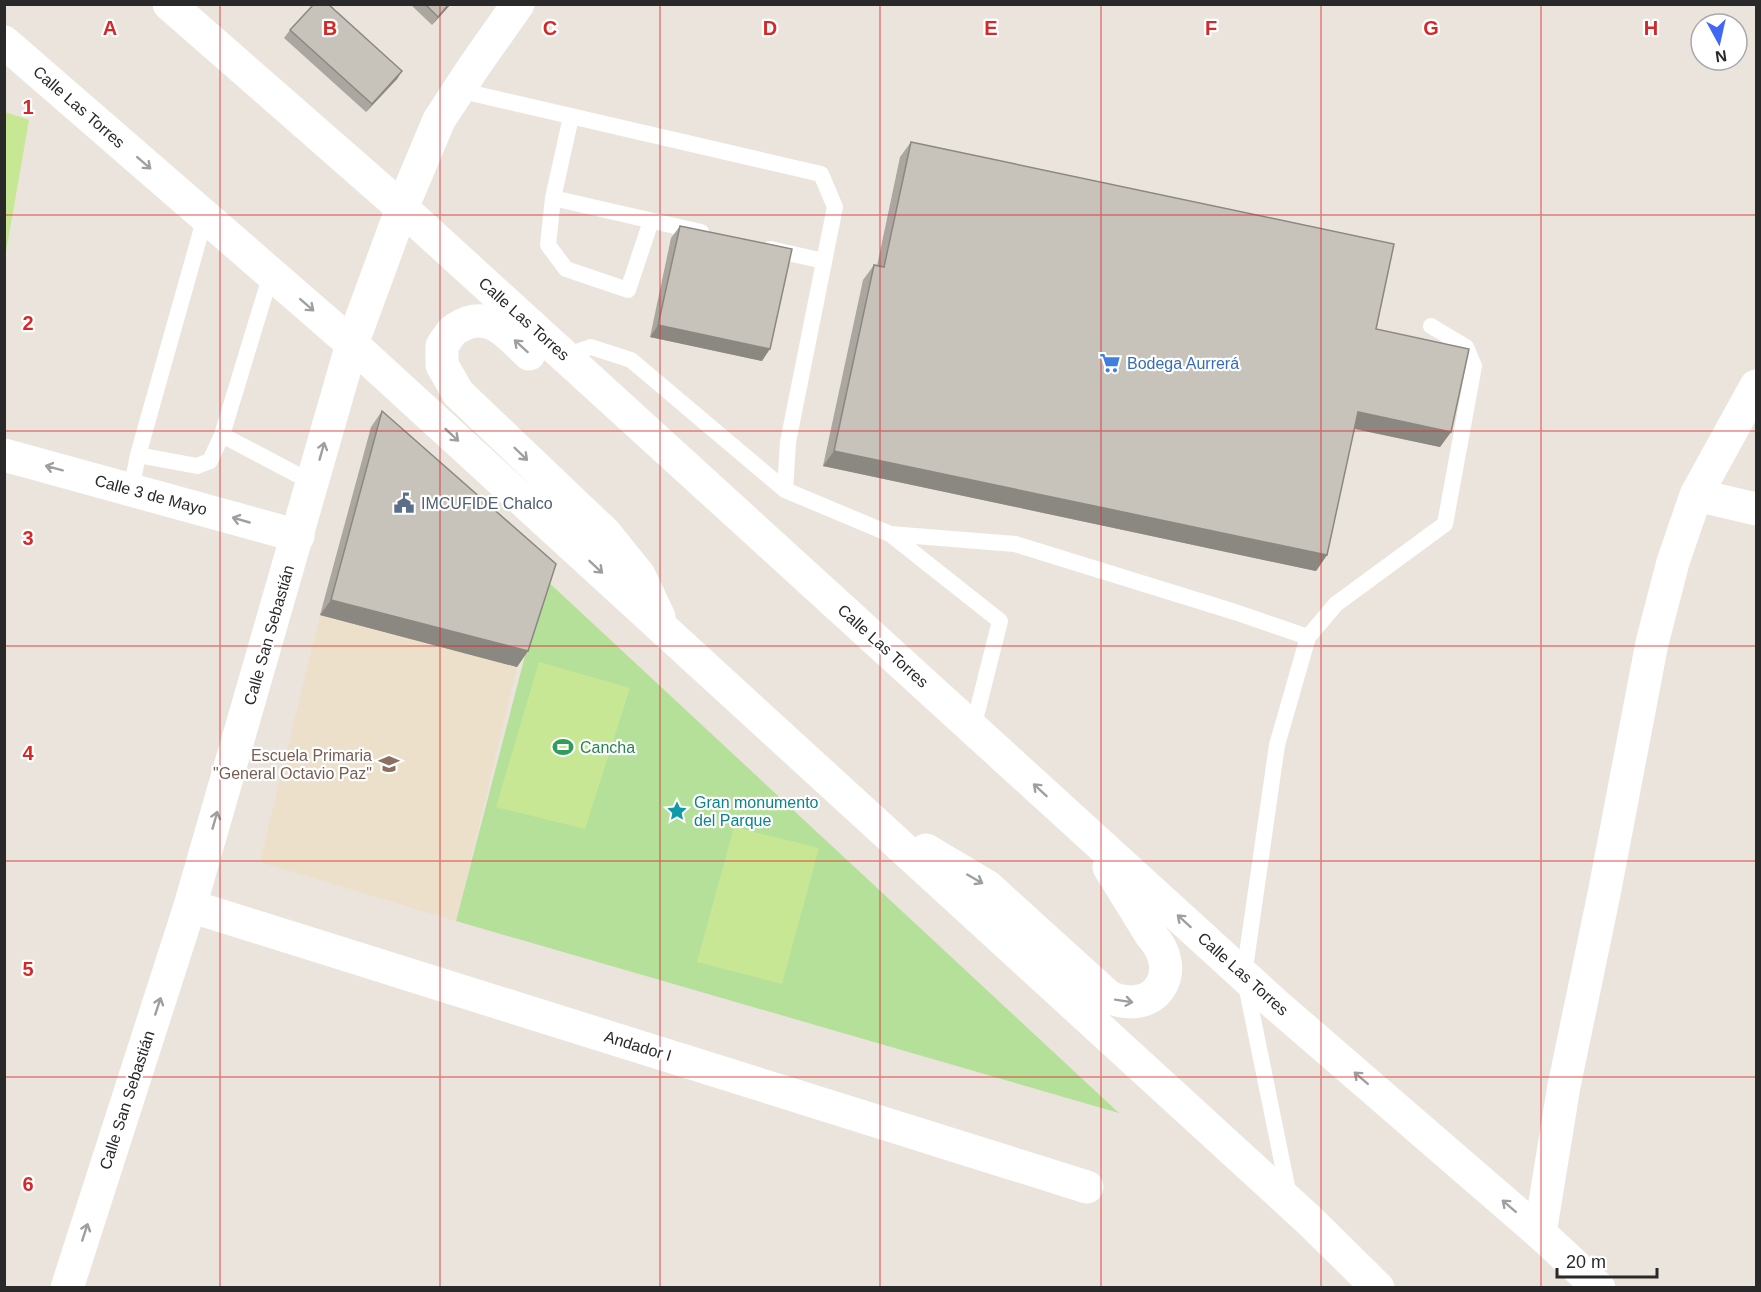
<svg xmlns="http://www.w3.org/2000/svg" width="1761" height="1292" viewBox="0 0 1761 1292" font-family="Arial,sans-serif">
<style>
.education{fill:#ece0cb}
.green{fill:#b4e099}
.pitch{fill:#c7e795}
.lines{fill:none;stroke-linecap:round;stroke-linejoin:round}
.lane{stroke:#fff;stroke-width:16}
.street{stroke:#fff;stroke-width:33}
.secondary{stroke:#fff;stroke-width:33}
.wall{fill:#aba7a0}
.shaded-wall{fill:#8b8882}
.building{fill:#c7c2ba;stroke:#8b8882;stroke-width:1.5}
.oneway{stroke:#9f9f9f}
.grid{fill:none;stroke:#d62828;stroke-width:1.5;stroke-opacity:0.55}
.labels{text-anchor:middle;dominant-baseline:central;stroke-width:4.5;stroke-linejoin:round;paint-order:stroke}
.street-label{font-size:16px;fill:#292929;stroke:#fff}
.shop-label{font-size:16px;fill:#366cbe;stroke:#fff;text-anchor:start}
.service-label{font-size:16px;fill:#4e5e75;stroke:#fff;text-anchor:start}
.leisure-label{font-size:16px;fill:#27864d;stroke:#fff;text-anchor:start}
.education-label{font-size:16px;fill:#785e54;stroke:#fff;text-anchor:end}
.culture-label{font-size:16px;fill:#0d838f;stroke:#fff;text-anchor:start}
.grid-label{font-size:20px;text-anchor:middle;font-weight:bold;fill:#d62828;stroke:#fff;stroke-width:4.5;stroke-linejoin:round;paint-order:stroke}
</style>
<rect width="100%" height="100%" fill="#ebe4dc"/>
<path class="education" d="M320 615 517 667 456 921 260 862Z"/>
<path class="green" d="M545 579 1119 1113 456 921Z"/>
<path class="pitch" d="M5 112 29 120 5 258 4 112Z
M539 662 630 688 585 829 496 807Z
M734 827 819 848 782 984 697 962Z"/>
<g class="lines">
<path class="lane" d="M458 90 821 174 835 207 788 442 785 490 890 534 1015 544 1235 612 1308 637 1277 745 1244 975 1289 1196
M571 117 553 198 548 245 566 269 628 290 651 221
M553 198 701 232
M770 249 824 261
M564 356 591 347 631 360 785 490
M222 435 271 274
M138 455 197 466 210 461 222 435 313 483
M131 490 138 455 205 217
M890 534 1000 621 973 728
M1308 637 1336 604 1445 524 1474 366 1466 347 1431 326"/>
<path class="street" d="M4 455 298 536
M1696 495 1756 509
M190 906 1087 1187
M1540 1233 1564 1086 1604 894 1652 643 1673 562 1696 495 1756 386"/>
<path class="secondary" d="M169 4 402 208 1274 1003 1540 1233 1599 1288
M4 42 352 344 1310 1221 1378 1288
M529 354C508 334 488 308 457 328 451 331 446 340 442 346V365L458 393 606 534 639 575 659 617
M926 850 988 887 1109 997C1155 1017 1185 972 1151 935L1109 867
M67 1288 190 906 352 344 402 208 439 120 473 68 518 4"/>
</g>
<path class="wall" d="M410 4H451L432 25Z
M290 30 402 71 397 79 366 112 284 38Z
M911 142 1376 329 1451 432 1440 447 1354 429 1327 555 1316 571 823 466 863 280 874 265 877 266 900 157Z
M680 226 762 361 650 337 671 238Z
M382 411 528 651 517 667 320 615 371 427Z"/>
<path class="shaded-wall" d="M449 4H451L432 25 438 17Z
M402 71 397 79 366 112 372 104Z
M658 325 770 349 762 361 650 337Z
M1358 412 1451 432 1440 447 1347 427Z
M834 451 1327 555 1316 571 823 466Z
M331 600 528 651 517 667 320 615Z"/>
<path class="building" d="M314 4H328L402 71 372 104 290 30Z
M425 4H449L438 17Z
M911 142 1394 244 1376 329 1469 349 1451 432 1358 412 1327 555 834 451 874 265 884 267Z
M680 226 792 249 770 349 658 325Z
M382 411 556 564 528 651 331 600Z"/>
<defs><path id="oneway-shaft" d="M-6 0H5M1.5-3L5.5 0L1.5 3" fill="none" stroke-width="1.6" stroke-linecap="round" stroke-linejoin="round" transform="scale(1.5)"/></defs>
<g class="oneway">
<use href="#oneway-shaft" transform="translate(144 163) rotate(41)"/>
<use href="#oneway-shaft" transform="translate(307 305) rotate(41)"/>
<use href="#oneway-shaft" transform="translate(521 346) rotate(-138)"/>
<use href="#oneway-shaft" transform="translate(452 435) rotate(43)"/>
<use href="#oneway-shaft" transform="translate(322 451) rotate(-74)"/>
<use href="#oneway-shaft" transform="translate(521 454) rotate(44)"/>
<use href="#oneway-shaft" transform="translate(54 468) rotate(-165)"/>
<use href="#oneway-shaft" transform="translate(241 520) rotate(-164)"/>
<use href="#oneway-shaft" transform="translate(596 567) rotate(43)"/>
<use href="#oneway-shaft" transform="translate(1040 790) rotate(-137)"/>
<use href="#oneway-shaft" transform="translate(215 820) rotate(-74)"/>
<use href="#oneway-shaft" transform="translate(975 879) rotate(30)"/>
<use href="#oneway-shaft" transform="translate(1184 921) rotate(-138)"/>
<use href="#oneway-shaft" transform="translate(1124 1001) rotate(9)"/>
<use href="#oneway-shaft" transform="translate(158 1006) rotate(-72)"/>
<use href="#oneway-shaft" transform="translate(1361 1078) rotate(-139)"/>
<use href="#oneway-shaft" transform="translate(1509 1206) rotate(-139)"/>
<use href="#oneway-shaft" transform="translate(85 1232) rotate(-72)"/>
</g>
<path class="grid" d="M220 4V1288M440 4V1288M660 4V1288M880 4V1288M1101 4V1288M1321 4V1288M1541 4V1288M4 215H1756M4 431H1756M4 646H1756M4 861H1756M4 1077H1756"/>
<defs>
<g id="supermarket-bare" transform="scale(1.62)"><path d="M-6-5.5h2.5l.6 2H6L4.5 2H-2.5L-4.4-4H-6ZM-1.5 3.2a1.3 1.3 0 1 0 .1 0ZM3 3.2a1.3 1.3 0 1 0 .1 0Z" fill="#3f7fe0" stroke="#fff" stroke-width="2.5" paint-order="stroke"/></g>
<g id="civic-bare" transform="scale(1.62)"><path d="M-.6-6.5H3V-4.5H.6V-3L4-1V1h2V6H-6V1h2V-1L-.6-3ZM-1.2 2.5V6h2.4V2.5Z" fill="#5c6f8a" stroke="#fff" stroke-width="2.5" paint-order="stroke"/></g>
<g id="stadium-bare" transform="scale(1.62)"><path d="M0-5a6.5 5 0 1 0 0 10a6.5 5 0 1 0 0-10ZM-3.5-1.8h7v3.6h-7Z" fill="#2e9e5b" stroke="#fff" stroke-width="2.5" paint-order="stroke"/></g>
<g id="school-bare" transform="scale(1.62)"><path d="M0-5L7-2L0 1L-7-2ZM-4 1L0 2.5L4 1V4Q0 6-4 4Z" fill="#8d6e63" stroke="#fff" stroke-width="2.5" paint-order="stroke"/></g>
<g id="sight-bare" transform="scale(1.62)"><path d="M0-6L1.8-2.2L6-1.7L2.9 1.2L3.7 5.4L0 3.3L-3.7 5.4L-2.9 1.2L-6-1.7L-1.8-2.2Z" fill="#0f9aa8" stroke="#fff" stroke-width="2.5" paint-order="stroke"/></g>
</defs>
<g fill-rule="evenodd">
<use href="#supermarket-bare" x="1110" y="363"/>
<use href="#civic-bare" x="404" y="503"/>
<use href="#stadium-bare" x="563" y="747"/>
<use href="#school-bare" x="389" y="764"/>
<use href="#sight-bare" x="677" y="811"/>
</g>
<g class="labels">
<g class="street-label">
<text transform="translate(79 107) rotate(41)">Calle Las Torres</text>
<text transform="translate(524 319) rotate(42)">Calle Las Torres</text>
<text transform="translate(151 495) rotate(15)">Calle 3 de Mayo</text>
<text transform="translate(269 635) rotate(-74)">Calle San Sebastián</text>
<text transform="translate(883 646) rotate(42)">Calle Las Torres</text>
<text transform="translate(1243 974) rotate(42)">Calle Las Torres</text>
<text transform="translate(638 1046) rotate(17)">Andador I</text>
<text transform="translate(127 1100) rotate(-72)">Calle San Sebastián</text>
</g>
<g class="shop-label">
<text x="1127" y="363">Bodega Aurrerá</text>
</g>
<g class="service-label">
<text x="421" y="503">IMCUFIDE Chalco</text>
</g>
<g class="leisure-label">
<text x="580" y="747">Cancha</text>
</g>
<g class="education-label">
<text x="372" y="755">Escuela Primaria<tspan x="372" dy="18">"General Octavio Paz"</tspan></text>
</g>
<g class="culture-label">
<text x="694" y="802">Gran monumento<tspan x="694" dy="18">del Parque</tspan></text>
</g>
</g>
<g class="grid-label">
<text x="110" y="35">A</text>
<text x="330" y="35">B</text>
<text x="550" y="35">C</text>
<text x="770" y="35">D</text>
<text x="991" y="35">E</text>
<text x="1211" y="35">F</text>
<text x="1431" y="35">G</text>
<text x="1651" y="35">H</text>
<text x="28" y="114">1</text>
<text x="28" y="330">2</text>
<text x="28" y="545">3</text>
<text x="28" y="760">4</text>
<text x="28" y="976">5</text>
<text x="28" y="1191">6</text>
</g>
<rect width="1761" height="1292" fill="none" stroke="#292929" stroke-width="12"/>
<g transform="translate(1719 42) rotate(172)"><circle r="28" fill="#ffffff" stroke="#a9a9a9" stroke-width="1.5"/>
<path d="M0-4.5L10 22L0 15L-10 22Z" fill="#4068f4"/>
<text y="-9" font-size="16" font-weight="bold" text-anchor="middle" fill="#292929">N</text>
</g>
<path d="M1557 1268v9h100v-9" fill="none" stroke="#292929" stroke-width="3"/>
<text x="1566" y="1268" font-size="18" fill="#292929" stroke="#ffffff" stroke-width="4.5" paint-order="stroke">20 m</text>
</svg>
